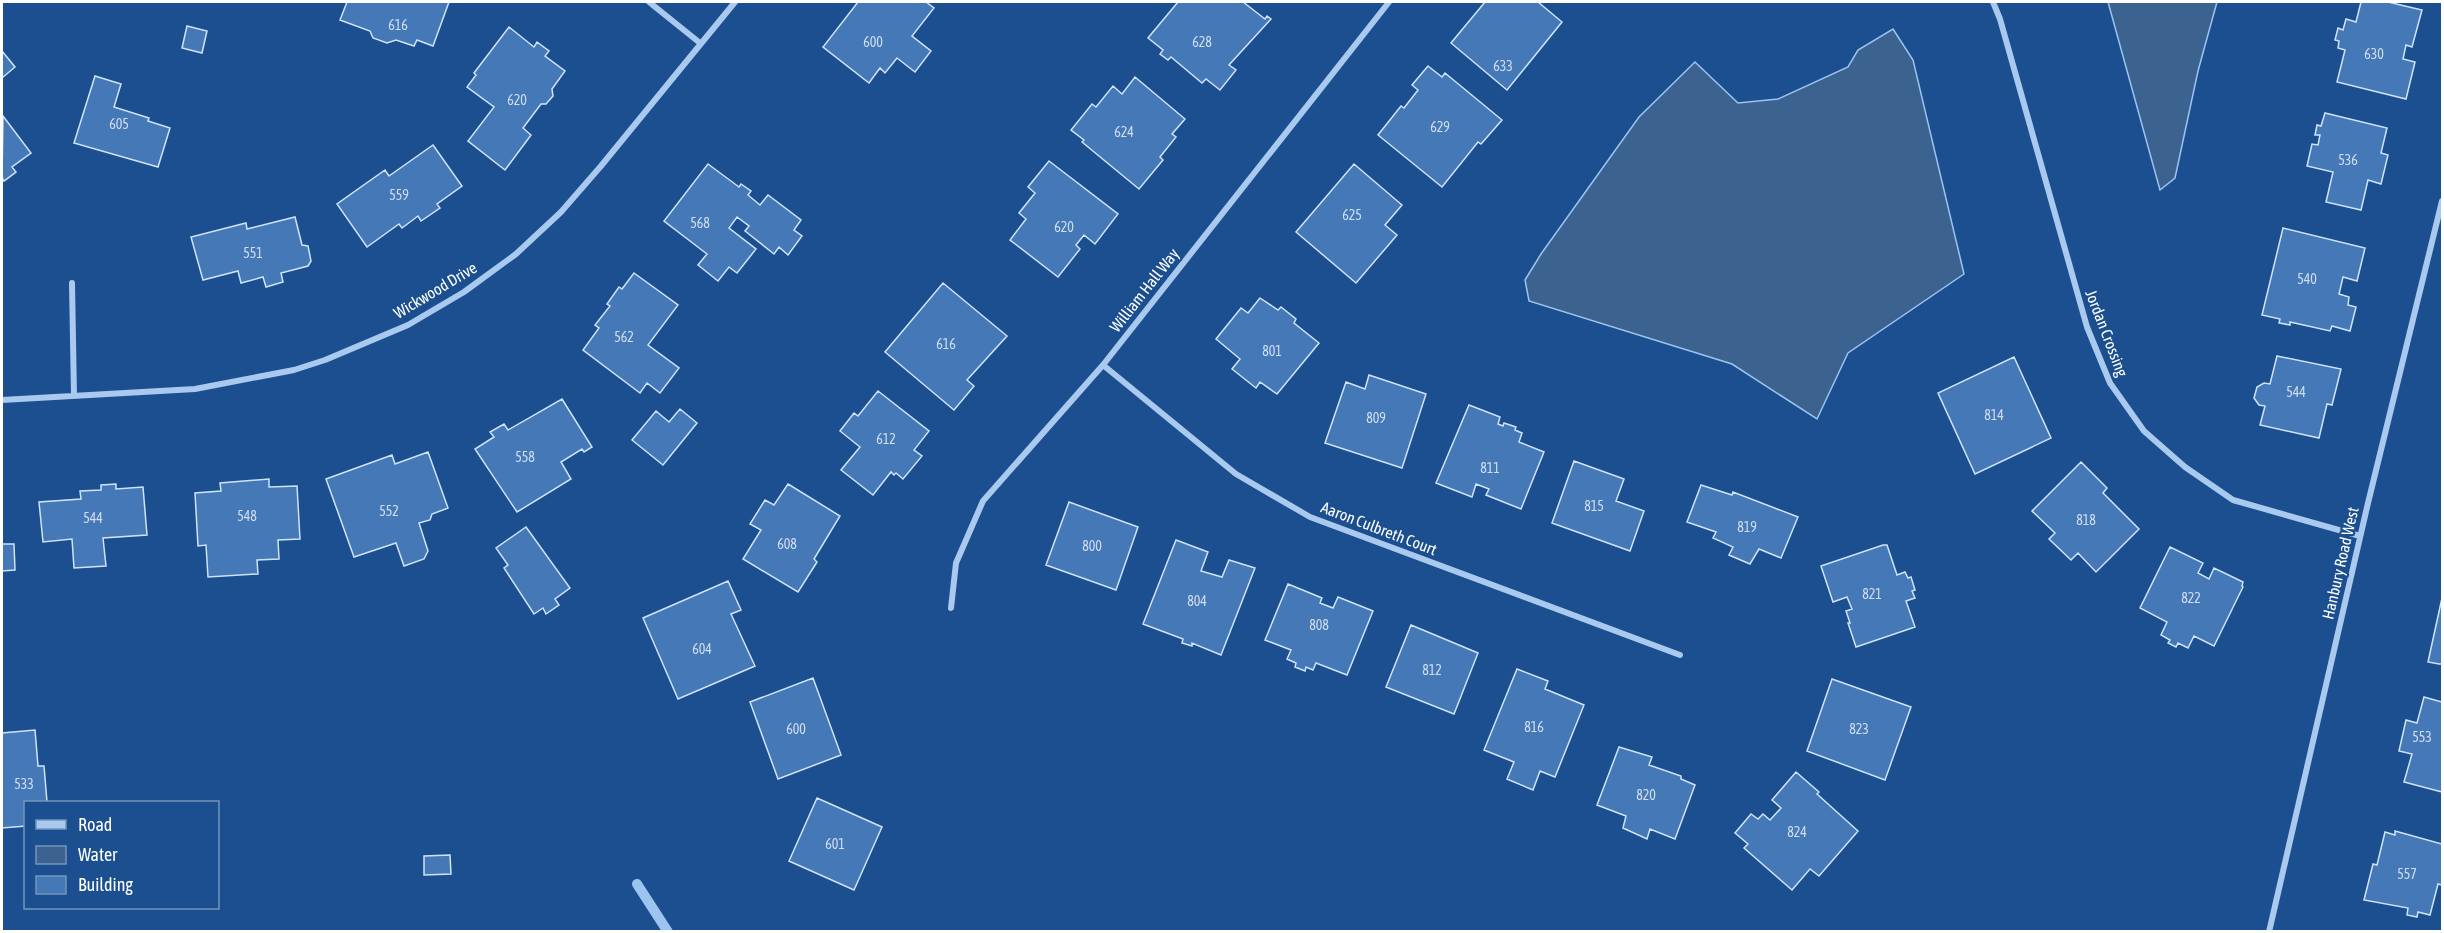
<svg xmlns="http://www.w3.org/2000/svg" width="2444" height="933" viewBox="0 0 2444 933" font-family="'Asap Condensed',sans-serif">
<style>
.water{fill:#3c6290;stroke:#9cc4f0;stroke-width:1.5}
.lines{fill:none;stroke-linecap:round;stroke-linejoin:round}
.stream{stroke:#9cc4f0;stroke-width:10}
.building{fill:#4478b7;stroke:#cfe3fa;stroke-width:1.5}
.street{stroke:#a9c9ee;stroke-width:6}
.labels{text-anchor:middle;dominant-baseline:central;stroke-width:4.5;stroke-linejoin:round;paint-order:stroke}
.number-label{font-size:14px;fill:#d0dded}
.street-label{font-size:16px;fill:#fff;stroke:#1b4f8f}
</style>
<rect width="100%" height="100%" fill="#1b4f8f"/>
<path class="water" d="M2108 2H2217L2198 71 2175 178 2160 190Z
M1893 29 1913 60 1964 274 1848 353 1817 419 1732 364 1529 301 1525 280 1541 254 1639 117 1695 62 1738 103 1778 99 1848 67 1858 50Z"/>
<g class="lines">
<path class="stream" d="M637 884 668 932"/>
</g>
<path class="building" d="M347 2H449L433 46 417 40 414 46 396 40 387 43 373 38 370 31 340 20Z
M858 2H926L934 8 912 36 931 51 915 72 897 58 885 73 880 68 869 83 823 47Z
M1178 2H1243L1265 19 1267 16 1271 19 1229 65 1236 70 1220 90 1206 79 1202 83 1171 57 1168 60 1160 54 1163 50 1148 38Z
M1485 2H1538L1562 22 1507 90 1451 43Z
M2361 2H2388L2422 10 2412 47 2406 45 2403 59 2415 62 2406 99 2337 82 2345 50 2338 48 2339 41 2335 40 2338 28 2343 30 2346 19 2356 22Z
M187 26 207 31 202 53 182 48Z
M509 27 534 47 537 42 549 51 545 56 565 71 552 89 553 96 546 104H541L523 128 531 135 505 170 468 141 494 107 467 87 476 75 474 73Z
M2 51 15 67 2 78Z
M1428 66 1442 77 1445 73 1502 120 1481 144 1478 142 1442 187 1378 135 1401 106 1404 108 1418 90 1412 85Z
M95 76 121 84 114 107 149 118 148 121 170 128 158 167 74 143Z
M1135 77 1185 119 1172 134 1176 137 1160 157 1163 160 1139 189 1082 142 1084 140 1071 130 1092 104 1096 107 1113 86 1122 94Z
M2325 113 2387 128 2381 153 2388 155 2381 184 2368 180 2361 210 2326 202 2333 172 2307 166 2312 144 2318 145 2320 135H2315L2317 125 2321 126Z
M3 116 31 153 12 167 16 172 4 181 2 177Z
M433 145 462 186 437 204 440 208 421 221 418 216 402 228 399 224 367 247 337 204 385 170 389 176Z
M1049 161 1118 214 1095 244 1084 235 1076 245 1080 249 1058 277 1010 240 1026 219 1019 213 1035 193 1028 187Z
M708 164 739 187 741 184 751 191 748 195 760 205 768 195 801 220 794 230 802 236 788 255 779 247 774 254 745 231 749 226 737 217 729 228 756 249 737 273 729 267 718 281 698 265 707 254 664 221Z
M1354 164 1402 205 1385 225 1397 235 1356 283 1296 232Z
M295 217 302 245 308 246 311 261 308 266 281 273 283 282 266 287 263 277 241 283 238 271 203 280 191 237 246 223 247 229Z
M2283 228 2365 248 2357 281 2343 277 2339 294 2349 297 2348 305 2356 307 2350 331 2332 326 2330 331 2290 322V325L2279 323 2280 319 2262 315Z
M634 273 678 305 648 345 679 368 660 393 647 383 640 393 583 350 599 328 595 325 610 306 607 304 619 287 622 289Z
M943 283 1007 336 967 380 974 386 954 410 885 352Z
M1260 298 1278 310 1281 307 1296 319 1294 323 1319 343 1277 394 1260 382 1256 388 1232 369 1240 359 1216 339 1241 308 1248 313Z
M2277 356 2341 369 2332 405 2327 404 2319 438 2260 425 2265 406 2259 405 2254 398 2257 387 2264 383 2270 384Z
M2014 357 2051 438 1975 474 1938 393Z
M1369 375 1426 394 1402 468 1325 443 1346 382 1365 389Z
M878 391 929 431 914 450 922 456 903 479 896 473 894 475 891 472 873 495 841 470 860 447 840 431 854 413 858 416Z
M562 399 592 447 584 452 582 449 561 462 571 479 517 512 475 449 494 437 490 432 504 424 508 430Z
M1469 405 1500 417 1498 424 1503 426 1504 423 1516 427 1515 430 1522 433 1519 442 1544 452 1521 509 1486 495 1489 489 1476 484 1472 497 1436 483Z
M680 409 697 423 663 465 632 440 656 411 669 422Z
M428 452 448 508 432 514 430 520 419 523 428 551 424 559 404 566 396 543 354 557 326 479 392 455 395 464Z
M1574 461 1624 479 1616 501 1644 511 1630 551 1552 523Z
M2081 462 2107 488 2103 493 2139 529 2096 572 2078 553 2071 560 2049 539 2055 533 2032 511Z
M269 479V487L297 486 300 539 278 540 279 559 257 560 258 574 208 577 206 545 198 546 195 493 221 491 220 483Z
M116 484V489L143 487 147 535 103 538 106 566 74 568 72 539 43 542 39 502 81 499 80 491 101 490V485Z
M788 484 840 516 814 559 817 562 798 592 743 559 761 530 750 524 765 500 774 505Z
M1701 485 1732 495 1733 492 1798 517 1781 558 1759 549 1750 564 1729 555 1733 547 1713 538 1716 532 1687 522Z
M1069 502 1138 527 1116 590 1046 565Z
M526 527 570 588 555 599 559 605 546 614 543 608 534 614 504 568 508 565 496 548Z
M1176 540 1208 552 1201 571 1222 577 1229 560 1255 568 1221 655 1192 643V646L1182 643 1183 639 1143 624Z
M2 544H14L15 570 2 571Z
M1883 545H1887L1897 575 1905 572 1908 578 1911 577 1915 590 1912 591 1915 598 1906 601 1915 627 1856 647 1848 623H1850L1846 611 1852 609 1847 597 1833 602 1821 566Z
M2170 547 2203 563 2198 573 2209 579 2214 568 2243 582 2242 586 2243 587 2214 646 2194 636 2188 648 2178 643 2176 647 2168 643 2170 640 2161 635 2167 622 2140 608Z
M728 581 741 610 731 614 755 666 678 699 643 618Z
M1288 584 1322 598 1320 603 1333 608 1338 597 1373 611 1347 675 1316 663 1313 670 1306 667 1305 671 1295 667 1296 663 1287 659 1291 650 1265 640Z
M2442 598V664H2439L2428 662Z
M1411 625 1478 653 1454 714 1386 687Z
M1517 669 1548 681 1545 689 1584 705 1555 777 1540 771 1533 790 1507 779 1514 762 1484 750Z
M813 678 841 755 778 779 750 702Z
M1832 679 1911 707 1885 780 1807 751Z
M2424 697 2442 702V792L2404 782 2412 754 2399 751 2406 720 2417 723Z
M35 730 38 766H44L47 802H26V826L2 828V733Z
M1619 747 1652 757 1649 765 1681 776V779L1695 785 1675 839 1650 829 1647 839 1623 828 1626 816 1597 805Z
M1796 772 1819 792 1817 794 1858 831 1819 876 1810 869 1792 890 1744 848 1748 844 1735 833 1751 814 1758 819 1763 814 1770 820 1781 808 1772 800Z
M817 798 882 827 854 890 789 861Z
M2395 831 2442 844V885L2438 884 2430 915 2418 912 2417 917 2407 915 2408 908 2364 900 2373 864 2377 865 2385 832 2395 835Z
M450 855 451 874 424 875V856Z"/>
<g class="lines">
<path class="street" d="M649 2 700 43
M1993 2 2000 19 2087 327 2110 383 2144 431 2185 467 2233 500 2360 536
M72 283 74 396
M1103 365 1236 474 1310 517 1680 655
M2 400 195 389 294 370 325 360 408 325 464 292 516 254 561 212 601 166 735 2
M951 608 956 563 983 501 1103 365 1389 2
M2269 932 2368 503 2442 201"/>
</g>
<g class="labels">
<g class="number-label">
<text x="398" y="25">616</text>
<text x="873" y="42">600</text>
<text x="1202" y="42">628</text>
<text x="2374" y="54">630</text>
<text x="1503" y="66">633</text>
<text x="517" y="100">620</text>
<text x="119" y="124">605</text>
<text x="1440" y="127">629</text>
<text x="1124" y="132">624</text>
<text x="2348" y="160">536</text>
<text x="399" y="195">559</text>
<text x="1352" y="215">625</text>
<text x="700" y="223">568</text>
<text x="1064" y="227">620</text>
<text x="253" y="253">551</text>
<text x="2307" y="279">540</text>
<text x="624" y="337">562</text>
<text x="946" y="344">616</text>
<text x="1272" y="351">801</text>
<text x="2296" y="392">544</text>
<text x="1994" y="415">814</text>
<text x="1376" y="418">809</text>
<text x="886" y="439">612</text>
<text x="525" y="457">558</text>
<text x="1490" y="468">811</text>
<text x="1594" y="506">815</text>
<text x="389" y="511">552</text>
<text x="247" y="516">548</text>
<text x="93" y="518">544</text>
<text x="2086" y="520">818</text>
<text x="1747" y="527">819</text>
<text x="787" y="544">608</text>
<text x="1092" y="546">800</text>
<text x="1872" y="594">821</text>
<text x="2191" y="598">822</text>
<text x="1197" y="601">804</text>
<text x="1319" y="625">808</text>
<text x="702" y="649">604</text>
<text x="1432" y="670">812</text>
<text x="1534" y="727">816</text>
<text x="796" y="729">600</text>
<text x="1859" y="729">823</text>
<text x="2422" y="737">553</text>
<text x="24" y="784">533</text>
<text x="1646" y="795">820</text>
<text x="1797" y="832">824</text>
<text x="835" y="844">601</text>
<text x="2407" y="874">557</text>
</g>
<g class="street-label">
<text transform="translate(435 290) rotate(-31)">Wickwood Drive</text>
<text transform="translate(1144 290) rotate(-52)">William Hall Way</text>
<text transform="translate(2107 333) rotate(69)">Jordan Crossing</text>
<text transform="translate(1379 528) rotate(21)">Aaron Culbreth Court</text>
<text transform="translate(2340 563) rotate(-77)">Hanbury Road West</text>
</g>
</g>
<rect width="2444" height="933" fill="none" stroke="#ffffff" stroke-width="6"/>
<rect x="24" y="801" width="195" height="108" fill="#1b4f8f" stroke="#7695bc" stroke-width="1.5"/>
<rect x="36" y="820" width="30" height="9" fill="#a9c9ee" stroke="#7695bc" stroke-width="1.5"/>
<text x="78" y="831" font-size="18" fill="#ffffff">Road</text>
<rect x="36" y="846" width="30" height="18" fill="#3c6290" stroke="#7695bc" stroke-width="1.5"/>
<text x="78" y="861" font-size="18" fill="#ffffff">Water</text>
<rect x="36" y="876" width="30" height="18" fill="#4478b7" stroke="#7695bc" stroke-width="1.5"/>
<text x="78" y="891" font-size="18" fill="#ffffff">Building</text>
</svg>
